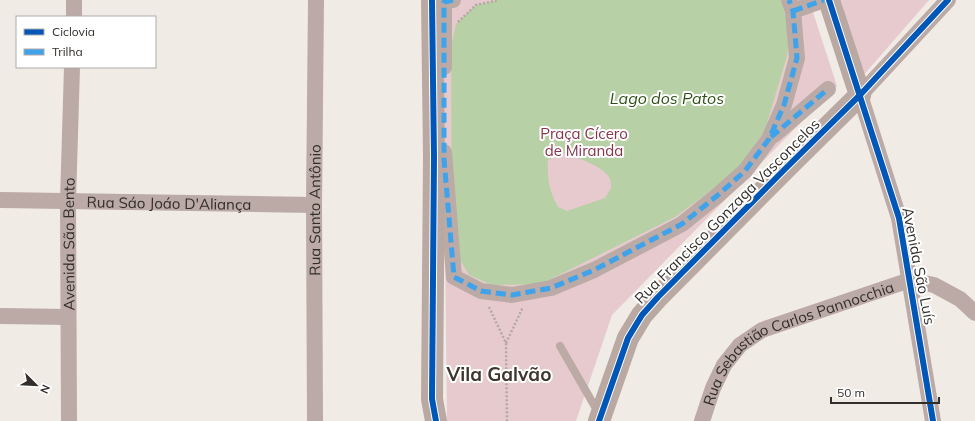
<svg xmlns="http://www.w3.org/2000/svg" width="975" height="421" viewBox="0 0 975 421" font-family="Mulish,sans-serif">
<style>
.green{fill:#e6cacd}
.water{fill:#b8d0a6;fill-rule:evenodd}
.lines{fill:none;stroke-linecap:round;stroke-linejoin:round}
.path{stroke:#b4a8a4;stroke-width:2.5;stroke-dasharray:2 2;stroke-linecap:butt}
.lane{stroke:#bbaaa5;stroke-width:8}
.street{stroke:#bbaaa5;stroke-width:16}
.secondary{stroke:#baa9a3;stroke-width:22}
.quiet{stroke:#3ea3eb;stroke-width:5;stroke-dasharray:10 5;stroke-linecap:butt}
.cycleway-casing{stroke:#fff;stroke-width:8}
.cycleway{stroke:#0057b8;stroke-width:6}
.labels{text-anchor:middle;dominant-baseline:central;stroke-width:4;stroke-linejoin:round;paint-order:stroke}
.park-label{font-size:15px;fill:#88334b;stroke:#fff}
.street-label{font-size:15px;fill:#322e2a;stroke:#fff}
.water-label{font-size:16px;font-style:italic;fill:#2e5017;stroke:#fff}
.district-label{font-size:19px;font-weight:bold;fill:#3f372f;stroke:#fff}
</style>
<rect width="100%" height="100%" fill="#f1ebe6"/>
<path class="green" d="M443 0H809L837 86 612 315 576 421H447L444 159Z
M841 0H929L862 77Z"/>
<path class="water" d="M499 0H781L790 31 787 56 765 130 736 172 675 217 541 284 492 285 469 275 452 246 451 47 456 24 476 5ZM563 153C575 157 604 166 610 179 611 182 611 186 611 188L605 198 567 211 558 207C549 190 547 179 548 160Z"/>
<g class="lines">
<path class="path" d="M458 22 476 5 499 0
M489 307 506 343 507 421
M506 343 523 307"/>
<path class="lane" d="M560 346 598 412"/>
<g class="street">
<path d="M793 11 824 0"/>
<path d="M74 17V0"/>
<path d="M444 67V2L453 0"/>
<path d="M774 135 828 89"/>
<path d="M444 152 454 277 481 291 512 295 551 288 594 270 682 224 718 195 745 171 769 139 784 105 797 58 793 11 789 0"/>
<path id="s1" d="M0 200 314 205"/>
<path d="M0 316 68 317"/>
<path id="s2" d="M69 421 68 201 72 67"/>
<path id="s3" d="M315 421 314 205 316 0"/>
<path id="s4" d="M702 421 713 388 724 365 740 345 762 330 910 280 934 285 960 299 975 313"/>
<path d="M933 421 899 218 860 95 948 0"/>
</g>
<path class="secondary" d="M432 0 434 157 432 399 436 421
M599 421 628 338 642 315 658 297 784 170 860 95 829 0"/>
<path class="quiet" d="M453 0 444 2V159L454 277 481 291 512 295 551 288 594 270 682 224 718 195 745 171 769 139 784 105 797 58 793 11 789 0
M793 11 824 0
M771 137 828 89"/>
<g class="cycleway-casing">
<path id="cycleway" d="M432 0 434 157 432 399 436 421
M829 0 899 218 933 421
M599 421 628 338 642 315 658 297 784 170 860 95 948 0"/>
</g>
<use href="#cycleway" class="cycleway"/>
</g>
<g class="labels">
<g class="park-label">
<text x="584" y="133">Praça Cícero<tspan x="584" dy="17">de Miranda</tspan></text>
</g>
<g class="street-label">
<text stroke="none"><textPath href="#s1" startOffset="169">Rua Sáo Joáo D'Aliança</textPath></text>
<text stroke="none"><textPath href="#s3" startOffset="211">Rua Santo Antônio</textPath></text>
<text transform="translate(727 211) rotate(-45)">Rua Francisco Gonzaga Vasconcelos</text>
<text stroke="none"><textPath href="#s2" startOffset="177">Avenida São Bento</textPath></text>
<text transform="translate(919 266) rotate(79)">Avenida São Luís</text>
<text stroke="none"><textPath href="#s4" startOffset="134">Rua Sebastião Carlos Pannocchia</textPath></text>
</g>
<g class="water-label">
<text x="667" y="98">Lago dos Patos</text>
</g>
<g class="district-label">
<text x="499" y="374">Vila Galvão</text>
</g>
</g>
<rect x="16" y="16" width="140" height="52" fill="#ffffff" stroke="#adabaa"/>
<rect x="24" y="29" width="20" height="6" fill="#0057b8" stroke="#adabaa"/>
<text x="52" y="36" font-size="12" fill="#322e2a">Ciclovia</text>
<rect x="24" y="49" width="20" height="6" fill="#3ea3eb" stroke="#adabaa"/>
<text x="52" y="56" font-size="12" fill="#322e2a">Trilha</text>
<g transform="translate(36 385) rotate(114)" stroke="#ffffff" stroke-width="3" paint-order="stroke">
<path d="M0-3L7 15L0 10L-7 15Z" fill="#322e2a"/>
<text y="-6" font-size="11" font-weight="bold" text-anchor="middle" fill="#322e2a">N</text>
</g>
<path d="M831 397v6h108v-6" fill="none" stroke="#322e2a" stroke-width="2"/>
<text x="837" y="397" font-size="12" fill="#322e2a" stroke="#ffffff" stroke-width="3" paint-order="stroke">50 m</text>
</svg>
